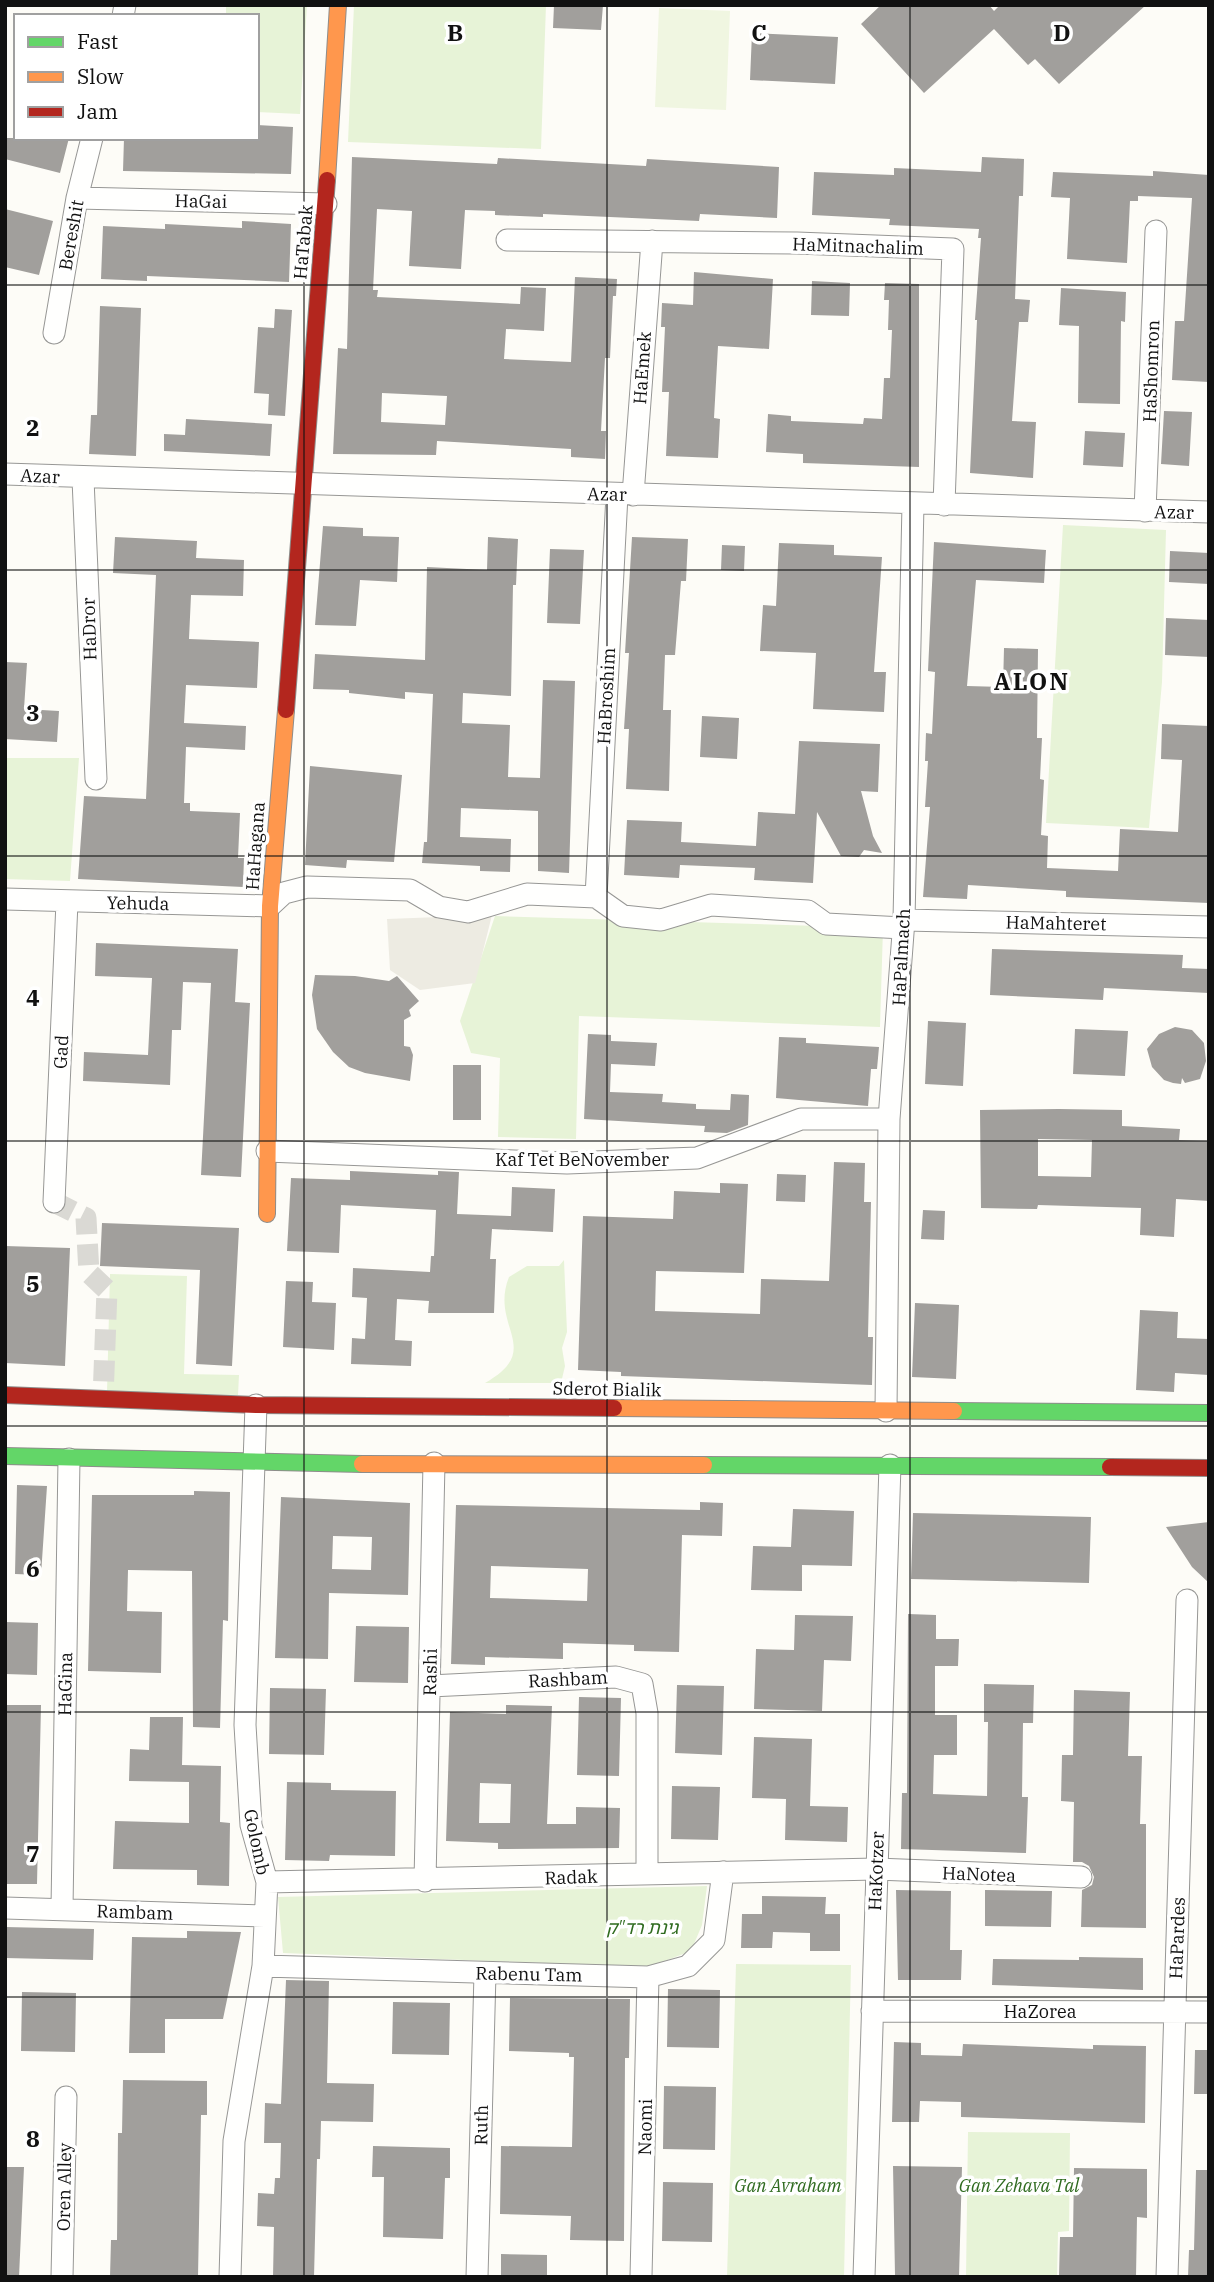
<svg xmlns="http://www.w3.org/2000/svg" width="1214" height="2282" viewBox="0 0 1214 2282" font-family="'IBM Plex Serif','Noto Sans Hebrew',serif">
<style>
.green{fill:#e7f3d7}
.pitch{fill:#f0f6e1}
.plaza{fill:#edebe2}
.building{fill:#a19f9c;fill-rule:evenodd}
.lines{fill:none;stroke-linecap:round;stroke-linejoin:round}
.street-tunnel{stroke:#dad9d4;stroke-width:21;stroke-dasharray:21 10;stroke-linecap:butt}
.street-casing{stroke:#979795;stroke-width:23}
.fast-casing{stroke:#8e8d8b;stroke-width:18}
.slow-casing{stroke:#8e8d8b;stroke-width:18}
.jam-casing{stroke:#8e8d8b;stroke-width:18}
.street{stroke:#fffffe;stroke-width:21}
.fast{stroke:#63d668;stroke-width:16}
.slow{stroke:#ff974d;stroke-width:16}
.jam{stroke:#b3261e;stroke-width:16}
.grid{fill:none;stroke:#111;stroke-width:2;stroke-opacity:0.55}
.labels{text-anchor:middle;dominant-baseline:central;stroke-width:7;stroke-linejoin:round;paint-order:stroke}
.street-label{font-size:18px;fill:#111;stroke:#fff}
.park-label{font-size:18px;font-style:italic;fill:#2f6b1f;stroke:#fff}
.district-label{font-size:24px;font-weight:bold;letter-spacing:2px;fill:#111;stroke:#fff}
.grid-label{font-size:23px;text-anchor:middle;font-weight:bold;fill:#111;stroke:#fff;stroke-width:7;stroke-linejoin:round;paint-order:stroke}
</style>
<rect width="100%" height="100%" fill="#fdfcf7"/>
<path class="green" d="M226 5H307L300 114 257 112V16H226Z
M354 5H546L541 149 348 142Z
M1063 525 1166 530 1162 682 1149 828 1046 823Z
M5 758H79L70 881 5 879Z
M495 916 883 928 880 1027 579 1016 576 1139 498 1137 500 1058 471 1053 460 1021Z
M564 1260 567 1332 562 1348 565 1366 561 1383H485C545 1349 489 1327 509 1277L527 1266H559Z
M110 1274 187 1276 184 1374 239 1375 238 1395 107 1392Z
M707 1886 702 1925 691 1951 649 1967 283 1953 278 1897Z
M736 1964 851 1965 844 2277H727Z
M968 2132 1070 2133 1069 2231 1058 2232 1057 2277H966Z"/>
<path class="pitch" d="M659 8 730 11 726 110 655 107Z"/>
<path class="plaza" d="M492 915 475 983 420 990 390 970 387 919Z"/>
<path class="building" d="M554 5H603L601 30 553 28Z
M881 5H989L994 11 1000 5H1146L1059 84 1035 59 1028 65 994 29 924 93 861 24Z
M752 33 838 37 835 84 750 80Z
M257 125 293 127 291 174 123 171 124 138H257Z
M5 138H69L60 173 5 159Z
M352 157 497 164 498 158 646 166 647 159 779 167 777 218 700 214 699 221 543 214V217L495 215V211L465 210 461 269 409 266 412 211 377 209 373 290H378L377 297 520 304 521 287 546 288 544 331 506 329 504 359 571 362 575 277 617 279 616 296H613L610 358H605L601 431H606L605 459 571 457V449L437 441 436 455 333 454 338 348 347 349ZM382 393 447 396 445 425 381 422Z
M982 157 1024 159 1023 196H1019L1015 299 1030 300 1028 322H1019L1012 421 1036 422 1033 478 970 473 977 320H975L981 238H978L979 229 889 225 890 219 812 215 814 172 894 175V168L981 172Z
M1153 171 1209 175V382L1172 380 1175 321H1184L1192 198 1138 196V201H1130L1127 263 1067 259 1070 198 1051 197 1053 172 1153 176Z
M5 209 53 221 39 275 5 267Z
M242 221 291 224 289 282 147 276V281L101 279 103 226 165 229V224L242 228Z
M694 272 773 279 769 349 718 346 714 418 720 419 718 458 666 456 669 392H662L665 327H661L662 303 693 305Z
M812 281 850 283 849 316 811 315Z
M885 283 919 284V467L803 463V454L766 452 768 414 791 416V421L863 424 864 418 882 419 884 378H890L892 330H888L889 300H884Z
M1061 288 1126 292 1125 322 1121 321 1120 404 1078 403 1079 326 1059 325Z
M100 306 141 308 136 456 89 454 91 415H97Z
M275 309 292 310 285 416 268 415 269 394 254 393 258 327 274 328Z
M1164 411 1192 412 1189 466 1161 464Z
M186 419 272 424 270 456 164 451V434L185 435Z
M1085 431 1125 433 1123 467 1083 465Z
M323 526 363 528V536L399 537 397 582 360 580 356 626 315 625Z
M115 537 197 541 196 558 244 560 243 596 191 595 189 639 259 642 257 688 186 685 184 723 246 726 245 750 186 747 184 803H190V811L240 813 238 858H244L243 887 78 879 84 796 146 799 156 575 113 573Z
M488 537 518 539 516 585H513L511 696 463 693 462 723 510 725 508 777 540 778 543 680 575 681 569 873 538 871V811L461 808 460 837 511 839 510 872 480 871V866L422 863 424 842H427L433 694 405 692V699L349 693V690L313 689 315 654 425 660 427 567 487 570Z
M632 537 688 539 686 581H681L675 655H665L663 710H671L669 791 626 789 629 729H624L629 653H625Z
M934 542 1046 550 1044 583 976 580 967 686 1003 687 1004 648 1038 649 1037 738H1042L1040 779 1044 780 1041 835 1048 836 1047 868 1118 871 1120 829 1178 832 1182 760 1161 759 1162 724 1209 726V903L1066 897V891L968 885 967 899 923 897 930 807H925L928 761H925L926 733 932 734 935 672 928 671Z
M779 543 834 545V555L882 557 874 672H886L884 712 813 709 816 653 760 651 763 605 776 606Z
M722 545 745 546 744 571 721 570Z
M550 549 584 550 580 624 547 623Z
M1170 551 1209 553V584L1169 582Z
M1166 618 1209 620V657L1165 655Z
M5 662 27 663 24 709 59 711 57 742 5 739Z
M702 716 739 718 737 759 700 757Z
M799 741 880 744 878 792 861 791 873 836 882 853 864 850 859 857 841 856 817 812 813 883 754 880 755 868 680 865 679 878 624 875 627 820 682 822 681 842 756 846 758 812 795 814Z
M310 766 402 775 394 862 347 860 346 868 305 865Z
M96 943 238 949 235 1002 250 1003 241 1177 201 1175 211 983 183 982 181 1030H172L170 1085 83 1081 84 1052 148 1055 152 978 95 976Z
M992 949 1183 955 1182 968 1209 969V993L1104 988 1103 1000 990 995Z
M315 975 355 976 389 981 397 976 419 1001 409 1010 411 1016 404 1020V1046L410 1047 413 1055 410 1081 365 1073 349 1067 333 1052 317 1029 312 995Z
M928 1021 966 1023 963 1086 925 1084Z
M1175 1027 1192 1030 1204 1043 1206 1061 1200 1079 1185 1083 1182 1078 1181 1084 1173 1083 1164 1080 1152 1067 1147 1049 1159 1034Z
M1075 1029 1128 1031 1125 1076 1073 1074Z
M588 1034 611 1035V1041L657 1043 655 1066 611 1064 610 1092 663 1094 662 1102 696 1104V1109L730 1110 731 1094 749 1095 748 1125 727 1133 704 1132 705 1126 584 1119Z
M779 1037 806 1038V1043L879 1047 877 1069H871L868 1106 776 1098Z
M453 1065H481V1120H453Z
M1059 1109 1122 1110V1126L1180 1129 1179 1140 1209 1141V1201L1176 1199 1174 1237 1140 1235 1141 1208 1038 1205 1037 1209 981 1208 980 1110ZM1038 1139 1092 1140 1091 1177 1038 1176Z
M834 1162 865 1163 864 1202H871L868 1337H873L872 1385 621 1376V1372L578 1370 583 1216 673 1219 674 1191 720 1193V1183L748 1184 744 1273 656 1271 655 1311 760 1314 761 1279 829 1281Z
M350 1171 438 1175V1171L459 1172 457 1214 511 1216 512 1187 555 1189 553 1232 492 1229 490 1259H496L494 1313H428L429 1301 397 1299 395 1340 412 1341 411 1366 351 1364 352 1338 365 1339 367 1298 352 1297 353 1268 430 1272 431 1256H434L436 1210 341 1205 339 1253 287 1251 291 1178 350 1180Z
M777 1174 806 1175 805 1202 776 1201Z
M923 1210 945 1211 944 1240 921 1239Z
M102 1223 239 1228 232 1366 196 1364 200 1270 100 1266Z
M5 1246 70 1248 65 1366 5 1363Z
M286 1281 313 1282 312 1302 336 1303 334 1350 283 1347Z
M915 1303 959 1305 956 1379 912 1377Z
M1140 1310 1178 1312 1177 1338 1209 1339V1375L1175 1373 1174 1392 1136 1390Z
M17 1485 47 1486 41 1575 15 1574Z
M194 1491 230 1492 228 1621 223 1620 220 1728 193 1727 192 1571 128 1570 127 1611 162 1612 161 1673 88 1671 92 1495H194Z
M281 1497 410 1503 408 1595 329 1593 328 1659 275 1658ZM333 1536 372 1537 371 1570 332 1569Z
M700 1502 723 1503 722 1536 682 1535 679 1652 634 1651V1645L563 1643V1659L485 1657V1665L451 1664 456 1505 700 1510ZM491 1566 588 1569 587 1601 490 1598Z
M793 1509 854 1511 852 1566 802 1565V1591L751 1590 753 1546 791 1547Z
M913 1513 1091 1517 1089 1583 911 1579Z
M1209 1522V1583L1192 1567 1166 1527Z
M908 1614 936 1615V1639H959L958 1666H935V1715H957V1755H934L933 1794 987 1796 988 1722H984V1684L1034 1685 1033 1723H1023L1022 1797H1028L1026 1853 901 1849 902 1793H907Z
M795 1615 853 1616 851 1661 824 1660 822 1711 754 1709 756 1649 794 1650Z
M5 1622 38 1623 37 1675 5 1674Z
M356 1626 409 1627 408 1683 354 1682Z
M677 1685 724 1686 722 1755 675 1753Z
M270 1688 326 1689 324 1755 269 1754Z
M1074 1690 1130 1692 1128 1756H1142L1140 1824H1146V1928L1081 1927 1082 1890 1092 1885 1094 1877 1089 1866 1082 1862H1073L1074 1802 1061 1801 1062 1755H1073Z
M579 1697 621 1698 619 1776 577 1775Z
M5 1705H41L37 1884H5Z
M506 1705 552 1706 547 1824H576V1807L620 1808 619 1848 498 1849V1843L446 1841 450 1712 506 1714ZM480 1783 511 1784 510 1823H479Z
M150 1717H183L182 1765 221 1766 220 1822 230 1823 229 1886 197 1885V1870L113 1869 115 1821 189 1823V1782L129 1781 130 1749 149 1750Z
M754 1737 812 1739 810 1806 848 1807 847 1842 785 1840 786 1799 752 1798Z
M287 1782 331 1783V1790L396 1791 395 1856 330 1855 329 1861 285 1860Z
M672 1786 720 1787 718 1840 671 1839Z
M896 1890 951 1891 950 1950H962L961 1980H898Z
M985 1890 1052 1891 1051 1927 985 1926Z
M762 1896 826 1897 825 1914H840V1951H810V1933L773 1932 772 1948H741L742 1914H762Z
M5 1927 94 1929 93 1960 5 1958Z
M187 1931 241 1932 223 2019H165V2053H129L132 1937 187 1938Z
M1079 1957 1143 1958V1990L992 1985 993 1959 1079 1960Z
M286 1980 329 1981 327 2083 374 2084 373 2122 321 2121 320 2159H317L314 2277H273L274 2227 257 2226 258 2193 274 2194 275 2178H280L281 2143H264L265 2103 281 2104Z
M668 1989 720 1990 719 2048 667 2047Z
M22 1992 76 1993 75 2052 21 2051Z
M510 1998 630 1999 629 2058H625L624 2241 570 2240 571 2216 500 2214 501 2146 572 2147 574 2057H569V2053L509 2051Z
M393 2002 450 2003 449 2055 392 2054Z
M894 2042 921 2043V2055L962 2056 963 2044 1093 2049V2045L1146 2046 1145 2123 961 2117V2102L920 2101 919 2122H892Z
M1195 2050H1209V2094H1194Z
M123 2080 207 2081V2115H201L198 2277H110L111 2240H117L118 2133H122Z
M664 2086 716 2087 715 2150 663 2149Z
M373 2146 450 2148V2178H445L443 2239 383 2237 384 2177H372Z
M893 2166 962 2167 959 2277 895 2275Z
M5 2167H24L19 2277H5Z
M1074 2168 1147 2169V2218L1137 2217 1136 2277H1059L1060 2237H1073Z
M1196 2170H1209V2277H1188L1189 2250H1194Z
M663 2182 713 2183 712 2242 662 2241Z
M501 2254 547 2255V2277H501Z"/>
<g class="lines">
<path class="street-tunnel" d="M54 1202 86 1218 89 1273 107 1290 103 1399"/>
<g class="street-casing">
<path id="street" d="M123 16 125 5
M77 198 326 204
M507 240 797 243 953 249 944 505
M54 333 77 198 92 138
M5 474 1209 512
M83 479 96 779
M633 495 652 241
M1145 511 1156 231
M596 897 617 495
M5 899 270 906 284 893 307 887 410 890 439 907 468 912 527 894 596 897 623 916 661 920 711 905 808 911 826 924 903 928
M904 920 1209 927
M267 1151 567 1163 697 1158 801 1119H889
M54 1202 67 902
M886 1411 889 1119 904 920 913 504
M430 1686 616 1677 642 1684 647 1713V1874
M425 1881 434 1463
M267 1882 876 1869 1081 1877
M5 1908 265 1916
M62 1909 69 1459
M263 1966 648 1977 688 1966 714 1940 723 1872
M872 2011 1209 2012
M62 2277 66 2097
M230 2277 234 2141 263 1966 267 1882 251 1825 245 1725 256 1405
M477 2277 485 1973
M641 2277 648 1977
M864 2277 890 1465
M1167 2277 1187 1600"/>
</g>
<g class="fast-casing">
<path id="fast" d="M954 1411 1209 1413
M5 1456 362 1464
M704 1465 1110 1467"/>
</g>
<g class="slow-casing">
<path id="slow" d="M327 180 338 5
M267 1214 270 906 286 710
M614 1408 954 1411
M362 1464 704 1465"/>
</g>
<g class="jam-casing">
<path id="jam" d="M286 710 327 180
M5 1395 256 1405 614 1408
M1110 1467 1209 1468"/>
</g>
<use href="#street" class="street"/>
<use href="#fast" class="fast"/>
<use href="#slow" class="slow"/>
<use href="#jam" class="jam"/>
</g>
<path class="grid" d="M304 5V2277M607 5V2277M910 5V2277M5 285H1209M5 570H1209M5 856H1209M5 1141H1209M5 1426H1209M5 1712H1209M5 1997H1209"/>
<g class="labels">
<g class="street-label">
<text transform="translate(201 201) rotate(1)">HaGai</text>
<text transform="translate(71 235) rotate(-80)">Bereshit</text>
<text transform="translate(303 242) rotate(-85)">HaTabak</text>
<text transform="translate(858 246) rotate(2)">HaMitnachalim</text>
<text transform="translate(642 368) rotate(-86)">HaEmek</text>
<text transform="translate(1151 371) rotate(-88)">HaShomron</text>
<text transform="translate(40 476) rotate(3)">Azar</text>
<text transform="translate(607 494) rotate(1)">Azar</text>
<text transform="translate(1174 512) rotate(1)">Azar</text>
<text transform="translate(89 629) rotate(-92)">HaDror</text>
<text transform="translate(606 696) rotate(-87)">HaBroshim</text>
<text transform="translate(255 846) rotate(-86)">HaHagana</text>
<text transform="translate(138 903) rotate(1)">Yehuda</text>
<text transform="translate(1056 923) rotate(1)">HaMahteret</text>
<text transform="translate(901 957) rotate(-87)">HaPalmach</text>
<text transform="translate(61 1052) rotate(-87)">Gad</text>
<text x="582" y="1159">Kaf Tet BeNovember</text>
<text transform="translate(607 1389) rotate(1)">Sderot Bialik</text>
<text transform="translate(430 1672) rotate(-89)">Rashi</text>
<text transform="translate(568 1679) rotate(-3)">Rashbam</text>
<text transform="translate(65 1684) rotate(-89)">HaGina</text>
<text transform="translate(257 1842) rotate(78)">Golomb</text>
<text transform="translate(876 1871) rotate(-88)">HaKotzer</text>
<text transform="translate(979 1874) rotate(2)">HaNotea</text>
<text transform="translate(571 1877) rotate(-2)">Radak</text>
<text transform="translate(135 1912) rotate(2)">Rambam</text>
<text transform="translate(1177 1938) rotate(-88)">HaPardes</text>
<text transform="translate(529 1974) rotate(1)">Rabenu Tam</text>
<text x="1040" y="2011">HaZorea</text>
<text transform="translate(481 2125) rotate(-89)">Ruth</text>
<text transform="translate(645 2127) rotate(-89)">Naomi</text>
<text transform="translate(64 2187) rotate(-89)">Oren Alley</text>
</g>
<g class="park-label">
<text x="642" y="1927">גינת רד"ק</text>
<text x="788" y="2185">Gan Avraham</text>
<text x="1019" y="2185">Gan Zehava Tal</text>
</g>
<g class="district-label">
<text x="1032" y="681">ALON</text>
</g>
</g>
<g class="grid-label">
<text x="455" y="41">B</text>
<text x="759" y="41">C</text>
<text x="1062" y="41">D</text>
<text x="33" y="436">2</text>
<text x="33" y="721">3</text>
<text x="33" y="1006">4</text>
<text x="33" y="1292">5</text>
<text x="33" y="1577">6</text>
<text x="33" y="1862">7</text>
<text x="33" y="2147">8</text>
</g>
<rect width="1214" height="2282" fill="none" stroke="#111111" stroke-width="14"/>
<rect x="14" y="14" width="245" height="126" fill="#ffffff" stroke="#a0a0a0" stroke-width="2"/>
<rect x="28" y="37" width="35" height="10" fill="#63d668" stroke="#a0a0a0" stroke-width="2"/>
<text x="77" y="49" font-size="21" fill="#111111">Fast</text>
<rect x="28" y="72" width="35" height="10" fill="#ff974d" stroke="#a0a0a0" stroke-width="2"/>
<text x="77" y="84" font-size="21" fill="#111111">Slow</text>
<rect x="28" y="107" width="35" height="10" fill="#b3261e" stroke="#a0a0a0" stroke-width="2"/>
<text x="77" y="119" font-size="21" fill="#111111">Jam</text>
</svg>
